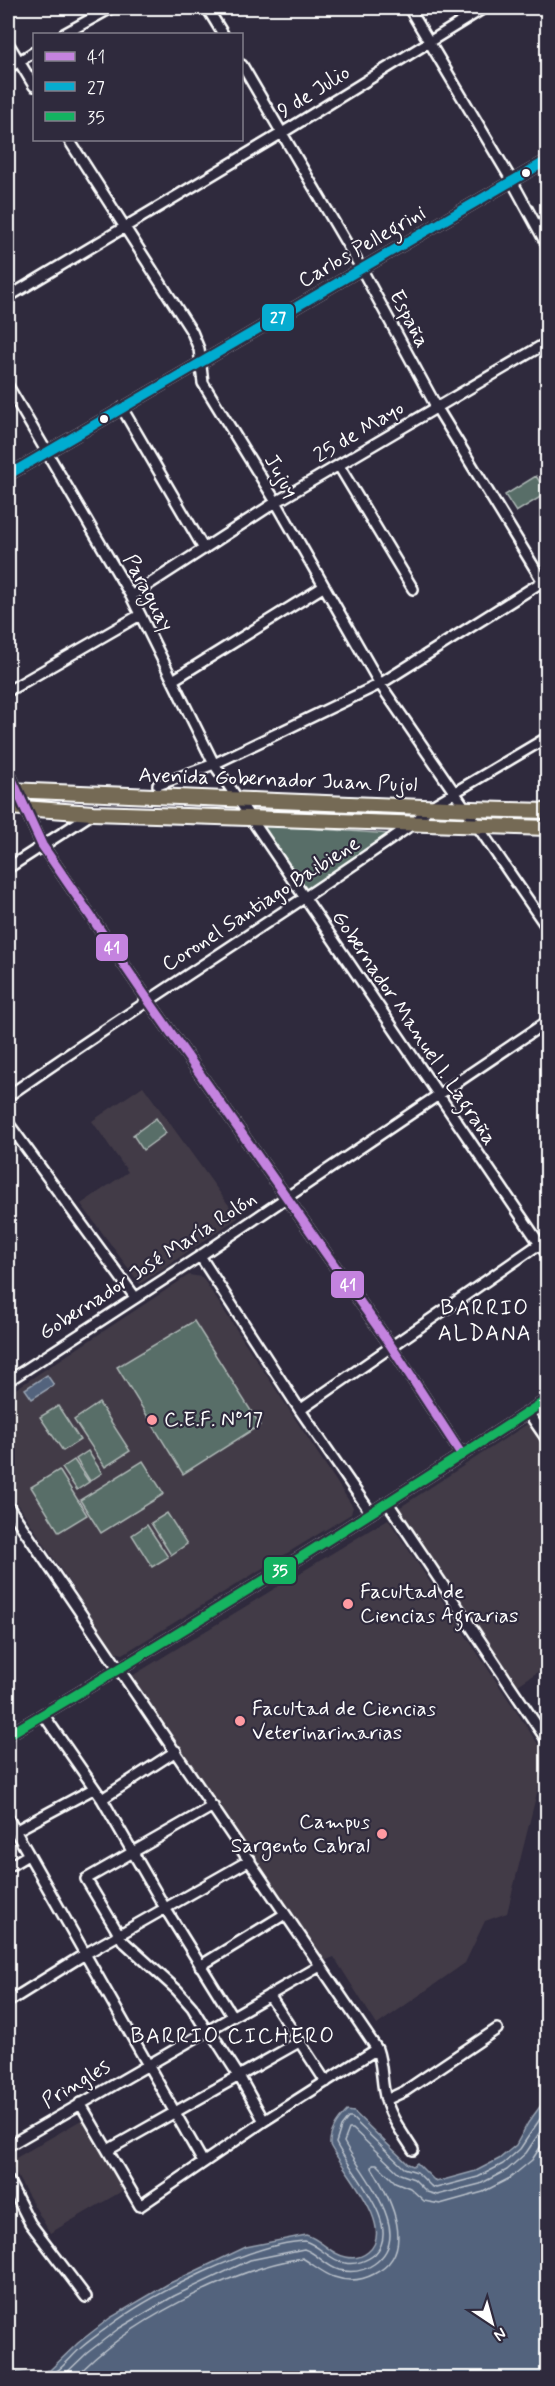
<svg xmlns="http://www.w3.org/2000/svg" width="555" height="2386" viewBox="0 0 555 2386" font-family="Mynerve,sans-serif">
<style>
.built{fill:#423b47}
.green{fill:#596e68;stroke:#acb6b4;stroke-width:1.5}
.water{fill:#53647d;stroke:#98a2b1;stroke-width:1.5}
.lines{fill:none;stroke-linecap:round;stroke-linejoin:round}
.shore{stroke:#bac1cb;stroke-width:1.5}
.street-casing{stroke:#fff;stroke-width:14}
.primary-casing{stroke:#fff;stroke-width:18}
.street{stroke:#2f2a3d;stroke-width:9}
.primary{stroke:#756a55;stroke-width:14}
.bus-1-casing{stroke:#2f2a3d;stroke-width:14}
.bus-2-casing{stroke:#2f2a3d;stroke-width:14}
.bus-3-casing{stroke:#2f2a3d;stroke-width:14}
.bus-1{stroke:#c483df;stroke-width:9}
.bus-2{stroke:#06acd0;stroke-width:9}
.bus-3{stroke:#13b361;stroke-width:9}
.bus-dot{fill:#fff;stroke:#2f2a3d;stroke-width:2}
.poi-dot{fill:#ff9aa2;stroke:#2f2a3d;stroke-width:2}
.labels{text-anchor:middle;dominant-baseline:central;stroke-width:4.5;stroke-linejoin:round;paint-order:stroke}
.street-label{font-size:21px;fill:#fff;stroke:#2f2a3d}
.poi-label{font-size:21px;fill:#fff;stroke:#2f2a3d;text-anchor:start}
.neighbourhood-label{font-size:22px;letter-spacing:1.5px;fill:#fff;stroke:#2f2a3d}
.line-badge{stroke:#2f2a3d;stroke-width:2}
.badge-label{font-size:16px;text-anchor:middle;font-weight:bold;fill:#fff}
</style>
<rect width="100%" height="100%" fill="#2f2a3d"/>
<filter id="ink" filterUnits="userSpaceOnUse"><feTurbulence type="fractalNoise" baseFrequency=".0167" numOctaves="2"/><feDisplacementMap in="SourceGraphic" scale="12" xChannelSelector="R" yChannelSelector="G"/><feConvolveMatrix kernelMatrix="1 2 1 2 8 2 1 2 1" color-interpolation-filters="sRGB"/></filter>
<g filter="url(#ink)">
<path class="built" d="M143 1086 238 1218 140 1284 81 1204 128 1172 92 1121Z
M189 1275 202 1277 353 1507 351 1514 123 1654 115 1652 8 1489V1394Z
M529 1423 547 1451 548 1665 518 1685 399 1508Z
M388 1519 546 1756 507 1913 485 1921 465 1963 377 2025 334 1957 324 1961 132 1676Z
M83 2119 124 2190 50 2233 9 2162Z"/>
<path class="green" d="M536 476 547 493 516 512 505 495Z
M263 825 392 834 308 892Z
M156 1118 166 1133 143 1150 133 1135Z
M194 1321 260 1425 183 1474 117 1367Z
M99 1403 130 1451 105 1467 74 1420Z
M58 1406 80 1440 63 1451 40 1417Z
M88 1451 102 1473 90 1481 76 1459Z
M74 1460 89 1482 77 1490 62 1468Z
M143 1461 164 1494 101 1533 80 1500Z
M59 1470 87 1515 59 1532 31 1487Z
M167 1513 187 1544 171 1555 151 1523Z
M147 1525 168 1557 152 1567 132 1535Z"/>
<path class="water" d="M47 1375 54 1385 32 1399 25 1389Z
M547 2097V2378H8V2372L30 2374 50 2370 78 2343 110 2318 168 2284 246 2247 306 2235C321 2239 331 2255 346 2257 354 2259 362 2257 368 2252 398 2228 340 2167 330 2145 329 2132 338 2120 347 2111L354 2112 408 2164 413 2166 417 2163 436 2182 476 2171 499 2159 516 2145 528 2123Z"/>
<g class="lines">
<path class="shore" d="M44 2378C61 2372 69 2358 82 2347 90 2340 99 2334 108 2327 150 2295 252 2243 305 2241 320 2246 329 2260 345 2263 355 2265 367 2261 375 2254 404 2225 347 2168 336 2143L341 2127 348 2118H352L404 2168 417 2172 431 2186 436 2188 478 2177 503 2164 520 2149 548 2107
M61 2378 87 2353 118 2329 174 2296 250 2260 304 2249C317 2253 325 2266 339 2270 351 2273 364 2271 374 2264 418 2234 359 2171 344 2142L349 2129H353L400 2174 414 2179 427 2192 437 2195 480 2184 507 2170 526 2153 548 2120
M75 2378C125 2323 229 2270 302 2258 313 2264 322 2273 334 2277 348 2282 361 2281 374 2274 419 2252 390 2197 372 2168L373 2164H377L395 2182 410 2188 424 2201 440 2204 483 2192 510 2178 532 2160 548 2135"/>
<g class="street-casing">
<path id="street" d="M207 8 223 34
M409 8 512 181 548 247
M64 34 111 8
M8 43 34 86
M242 65 361 268 437 408 548 590
M8 68 34 52
M69 140 192 332 199 349 203 383 276 502 380 684 548 929
M8 297 282 133 484 8
M8 386 131 596 214 764 548 1256
M122 408 204 549
M339 466 413 589
M8 475 548 160
M131 596 276 502 548 342
M173 680 323 587
M8 691 140 615
M8 771 42 845 148 1000 391 1346 462 1455
M158 785 214 764 380 684 545 580
M8 868 93 813
M8 1096C142 1002 280 917 414 823L430 807 548 737
M8 1123 135 1297
M200 1256 300 1410 371 1513
M8 1381 200 1256 548 1021
M300 1410 548 1238
M528 1412 548 1441
M388 1503 548 1742
M8 1506 377 2049C383 2066 381 2083 386 2100 391 2118 403 2134 413 2150
M43 1714 102 1799 165 1908 232 2016
M8 1735C190 1628 370 1515 548 1399
M102 1799 176 1751
M8 1818 203 2162
M15 1831 93 1789
M8 1867 28 1855
M200 1966 285 1914
M269 1995 326 2082
M8 2002 85 1954 250 1860
M209 2029 239 2076 264 2121
M206 2030 192 2007 177 1990 123 1941 86 1879 213 1806
M386 2100 405 2091 497 2029
M80 2103 140 2206 264 2121 377 2049
M8 2146 320 1966
M108 2150 299 2042
M8 2180 30 2223 86 2297"/>
</g>
<g class="primary-casing">
<path id="primary" d="M8 790 472 809 548 811
M8 807 93 813 548 828"/>
</g>
<use href="#street" class="street"/>
<use href="#primary" class="primary"/>
<g class="bus-1-casing">
<path id="bus-1" d="M8 771 42 845 148 1000 391 1346 462 1455"/>
</g>
<g class="bus-2-casing">
<path id="bus-2" d="M8 475 548 160"/>
</g>
<g class="bus-3-casing">
<path id="bus-3" d="M8 1735C190 1628 370 1515 548 1399"/>
</g>
<use href="#bus-1" class="bus-1"/>
<use href="#bus-2" class="bus-2"/>
<use href="#bus-3" class="bus-3"/>
</g>
</g>
<g class="bus-dot">
<circle cx="526" cy="173" r="5"/>
<circle cx="104" cy="419" r="5"/>
</g>
<g class="poi-dot">
<circle cx="152" cy="1420" r="6"/>
<circle cx="348" cy="1604" r="6"/>
<circle cx="240" cy="1721" r="6"/>
<circle cx="382" cy="1834" r="6"/>
</g>
<g class="labels">
<g class="street-label">
<text transform="translate(314 92) rotate(-32)">9 de Julio</text>
<text transform="translate(362 247) rotate(-30)">Carlos Pellegrini</text>
<text transform="translate(409 319) rotate(62)">España</text>
<text transform="translate(359 432) rotate(-31)">25 de Mayo</text>
<text transform="translate(281 476) rotate(59)">Jujuy</text>
<text transform="translate(148 593) rotate(62)">Paraguay</text>
<text transform="translate(278 780) rotate(2)">Avenida Gobernador Juan Pujol</text>
<text transform="translate(261 904) rotate(-33)">Coronel Santiago Baibiene</text>
<text transform="translate(414 1028) rotate(56)">Gobernador Manuel I. Lagraña</text>
<text transform="translate(148 1266) rotate(-33)">Gobernador José María Rolón</text>
<text transform="translate(76 2084) rotate(-31)">Pringles</text>
</g>
<g class="poi-label">
<text x="164" y="1420">C.E.F. Nº17</text>
<text x="360" y="1592">Facultad de<tspan x="360" dy="24">Ciencias Agrarias</tspan></text>
<text x="252" y="1709">Facultad de Ciencias<tspan x="252" dy="24">Veterinarinarias</tspan></text>
<text x="370" y="1822" text-anchor="end">Campus<tspan x="370" dy="24">Sargento Cabral</tspan></text>
</g>
<g class="neighbourhood-label">
<text x="485" y="1309">BARRIO<tspan x="485" dy="25">ALDANA</tspan></text>
<text x="233" y="2037">BARRIO CICHERO</text>
</g>
</g>
<g class="line-badge">
<rect x="261" y="303" width="34" height="29" rx="6" fill="#06acd0"/>
<rect x="95" y="933" width="34" height="29" rx="6" fill="#c483df"/>
<rect x="330" y="1270" width="35" height="29" rx="6" fill="#c483df"/>
<rect x="263" y="1556" width="34" height="29" rx="6" fill="#13b361"/>
</g>
<g class="badge-label">
<text x="278" y="323">27</text>
<text x="112" y="953">41</text>
<text x="348" y="1290">41</text>
<text x="280" y="1576">35</text>
</g>
<rect width="555" height="2386" fill="none" stroke="#2f2a3d" stroke-width="30"/>
<rect x="15" y="15" width="525" height="2356" fill="none" stroke="#fff" stroke-width="2" filter="url(#ink)"/>
<rect x="33" y="33" width="210" height="108" fill="#2f2a3d" stroke="#827f8b" stroke-width="1.5"/>
<rect x="45" y="52" width="30" height="9" fill="#c483df" stroke="#827f8b" stroke-width="1.5"/>
<text x="87" y="63" font-size="18" fill="#ffffff">41</text>
<rect x="45" y="82" width="30" height="9" fill="#06acd0" stroke="#827f8b" stroke-width="1.5"/>
<text x="87" y="93" font-size="18" fill="#ffffff">27</text>
<rect x="45" y="112" width="30" height="9" fill="#13b361" stroke="#827f8b" stroke-width="1.5"/>
<text x="87" y="123" font-size="18" fill="#ffffff">35</text>
<g transform="translate(492 2323) rotate(144)" stroke="#2f2a3d" stroke-width="4.5" paint-order="stroke">
<path d="M0-4.5L10 22L0 15L-10 22Z" fill="#ffffff"/>
<text y="-9" font-size="16" font-weight="bold" text-anchor="middle" fill="#ffffff">N</text>
</g>
</svg>
